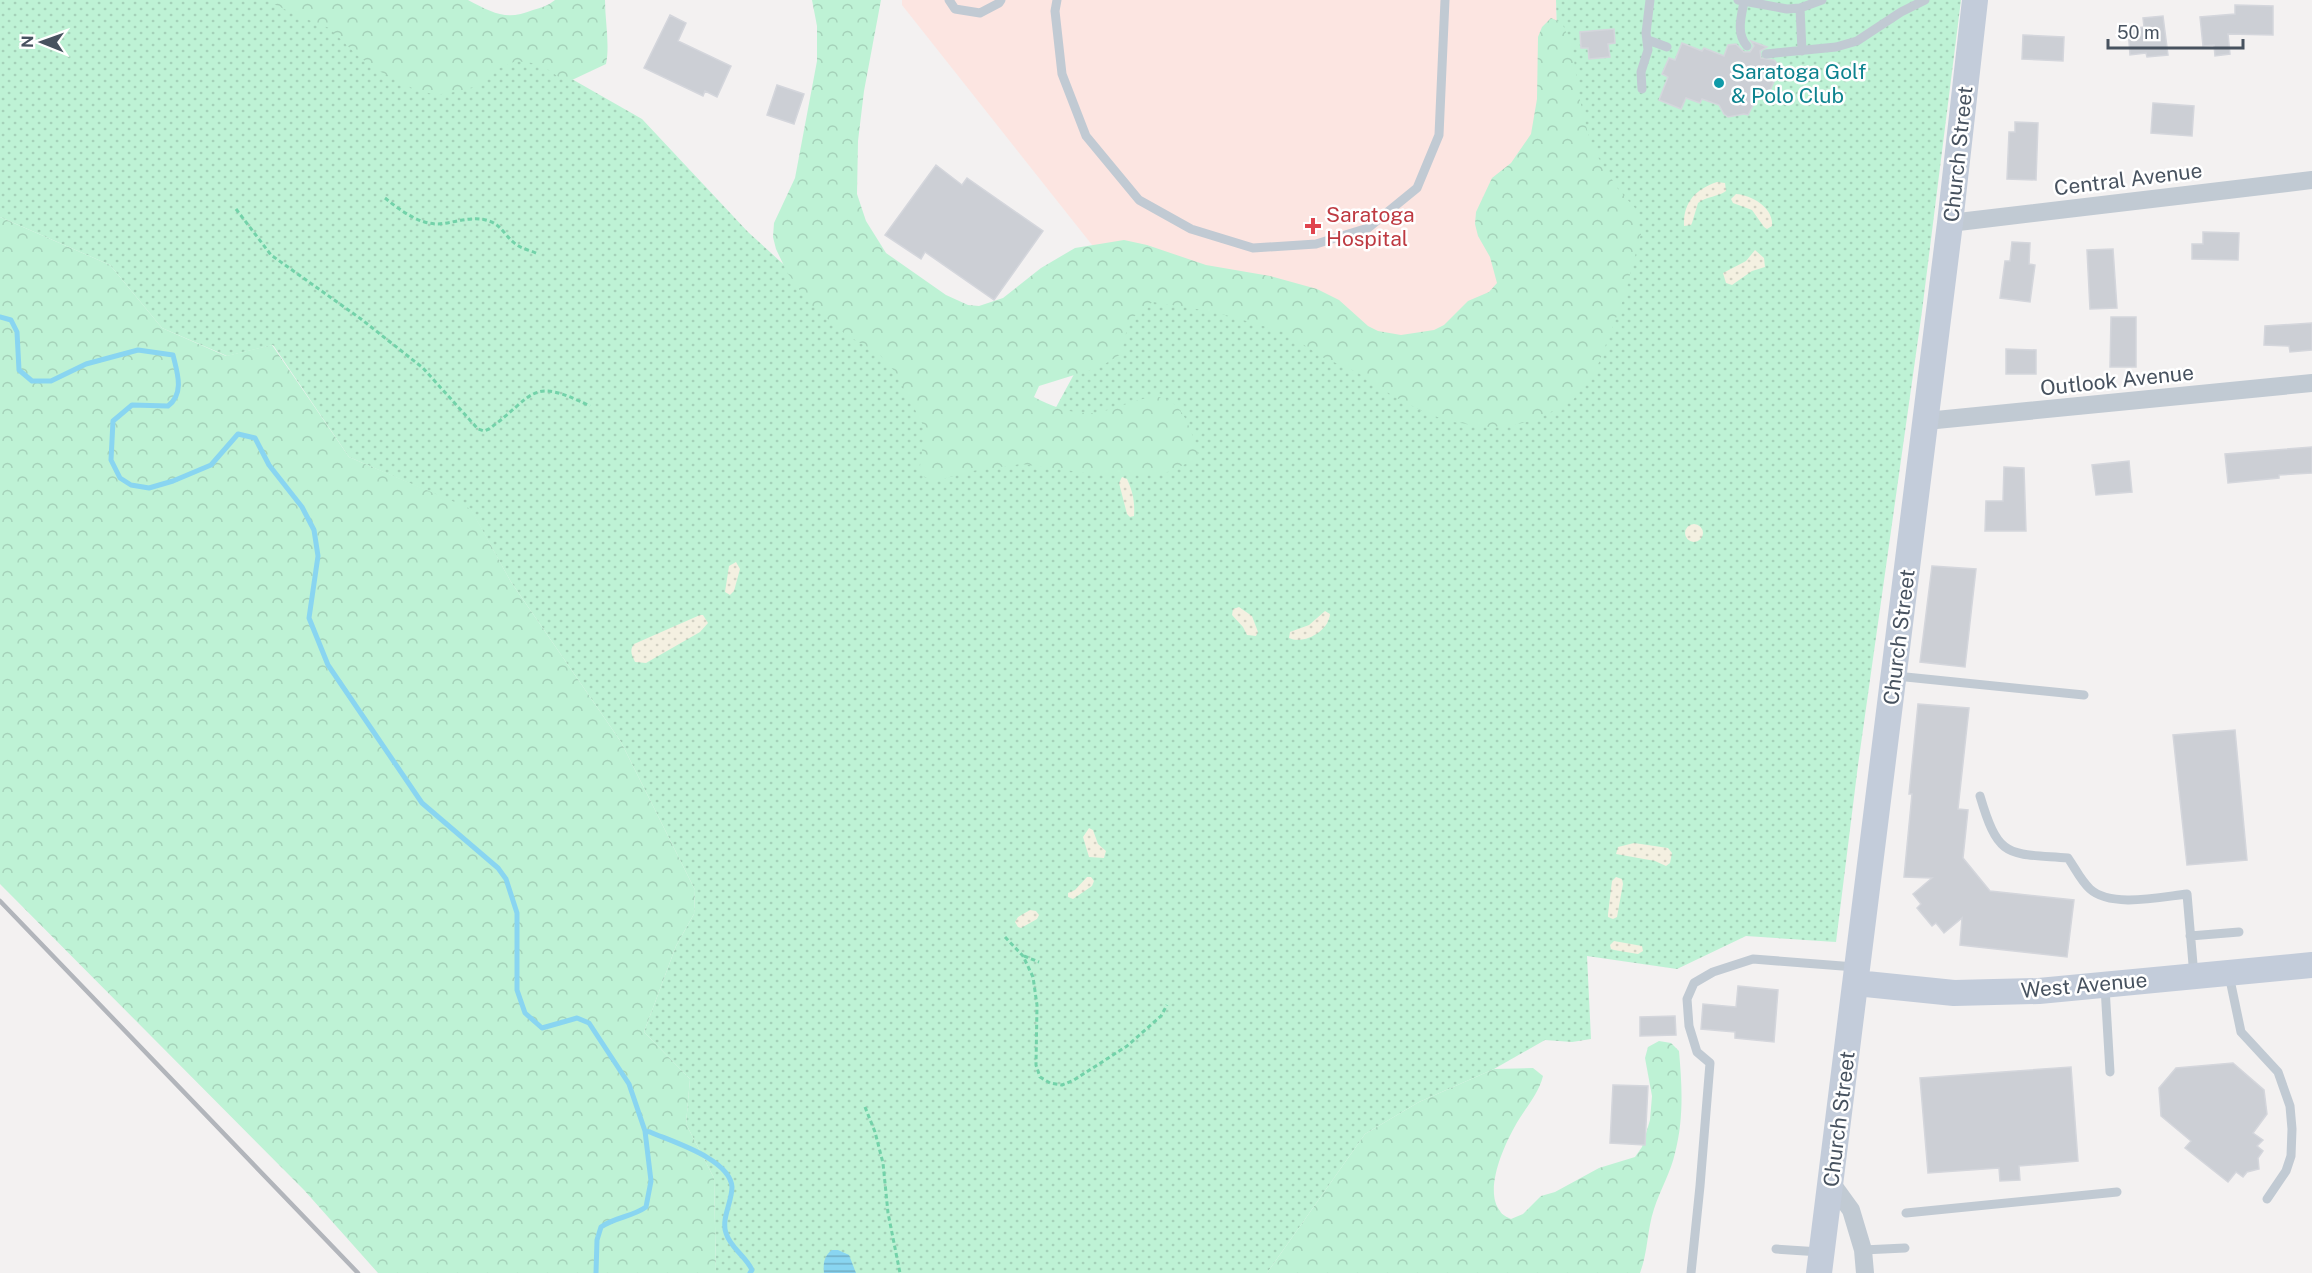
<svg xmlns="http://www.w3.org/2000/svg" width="2312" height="1273" viewBox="0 0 2312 1273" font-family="'Public Sans',sans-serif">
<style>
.medical{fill:#fce5e1}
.green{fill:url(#green-dots)}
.forest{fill:url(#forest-crowns)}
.sand{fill:url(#sand-dots)}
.water{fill:url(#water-rules)}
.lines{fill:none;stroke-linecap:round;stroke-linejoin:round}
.stream{stroke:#89d5f1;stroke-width:5}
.building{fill:#cccfd5;stroke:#d4d6dc;stroke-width:1.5}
.path{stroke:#73d2a9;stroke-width:3;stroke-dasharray:4.5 3;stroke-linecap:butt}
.lane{stroke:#c1cad3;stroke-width:9}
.street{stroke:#c1cad3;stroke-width:18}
.secondary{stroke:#c3ccda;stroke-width:26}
.rail{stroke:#b2b5bb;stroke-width:4.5}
.culture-dot{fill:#0f9aa8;stroke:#fff;stroke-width:2}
.health-dot{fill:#e0444e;stroke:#fff;stroke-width:2}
.labels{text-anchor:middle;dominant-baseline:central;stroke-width:5;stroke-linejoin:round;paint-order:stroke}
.culture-label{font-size:21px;fill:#0d838f;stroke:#fff;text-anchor:start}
.street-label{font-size:21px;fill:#47525f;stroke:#fff}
.health-label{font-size:21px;fill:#be3a42;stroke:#fff;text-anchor:start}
</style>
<defs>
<pattern id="green-dots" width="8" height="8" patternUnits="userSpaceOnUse" patternTransform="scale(1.5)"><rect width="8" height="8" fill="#bef2d5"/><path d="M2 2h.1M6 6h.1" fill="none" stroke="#a5d1b9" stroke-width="1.8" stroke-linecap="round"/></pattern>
<pattern id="forest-crowns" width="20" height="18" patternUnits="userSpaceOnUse" patternTransform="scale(1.5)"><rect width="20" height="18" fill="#bef2d5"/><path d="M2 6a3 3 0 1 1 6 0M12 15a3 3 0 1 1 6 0" fill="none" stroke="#a5d1b9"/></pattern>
<pattern id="sand-dots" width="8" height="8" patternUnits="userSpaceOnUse" patternTransform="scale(1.5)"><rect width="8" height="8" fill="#f4f0e1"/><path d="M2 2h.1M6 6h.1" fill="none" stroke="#d3d0c3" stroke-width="1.8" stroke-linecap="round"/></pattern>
<pattern id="water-rules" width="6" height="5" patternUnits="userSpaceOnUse" patternTransform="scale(1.5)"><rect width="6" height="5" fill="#89d5f1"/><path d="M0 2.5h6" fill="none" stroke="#72afc6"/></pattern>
</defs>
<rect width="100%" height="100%" fill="#f3f1f1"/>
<path class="medical" d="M902 0H1556L1561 167 1469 362 1123 284 902 5Z"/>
<path class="green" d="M0 0H310L528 54 642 119 748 232 827 304 1054 411 1123 284 1469 362 1561 167 1556 0H1961L1922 311 1858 765 1836 942 1746 936 1677 969 1587 956 1591 1039 1572 1042 1545 1040 1494 1069 1419 1102 1365 1134 1267 1273H716L714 1178 686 1124 690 1079 644 1032 676 946 694 914 695 890 621 742 511 582 471 510 349 457 273 345 227 356 162 328 110 265 0 217Z"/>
<path class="forest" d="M266 0H468C493 13 506 21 533 10 541 8 549 5 555 0H605C605 21 610 45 606 64L572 80 560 78 540 64 516 61 493 71 473 87 461 91 435 95 412 88 379 71 358 56 329 28 294 14Z
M812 0H881L864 91 858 141 857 194 866 221 886 253 946 295 968 305 979 306 1003 298 1041 268 1075 248 1124 240 1147 245 1206 265 1270 276 1317 289 1339 300 1368 326 1378 331 1401 335 1434 330 1444 325 1468 301 1489 292 1497 283 1490 257 1478 236 1475 224 1476 212 1492 178 1511 163 1531 134 1537 99 1538 37 1542 27 1551 18 1562 23 1572 46 1579 96 1591 146 1618 189 1635 208 1641 234 1623 300 1596 370 1573 400 1538 419 1514 425 1490 427 1453 422 1428 414 1393 396 1357 372 1324 358 1284 332 1215 312 1153 302 1141 309 1133 318 1127 329 1121 354 1100 367 1039 386 1034 397C1052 407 1075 415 1095 413 1115 410 1134 399 1153 397 1183 394 1193 436 1199 458L1163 474 1151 475 1094 474 1021 464 972 471 935 481 924 477 920 466 925 429 896 373 879 354 845 334 808 302 787 272 776 249 773 237 774 223 795 178 817 61V26Z
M0 217 110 265 162 328 226 356 272 345 349 457 471 509 511 582 621 742 695 890 694 914 676 946 644 1032 690 1079 686 1124 714 1178 716 1273H378L304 1190 0 884Z
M1659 1041 1671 1043 1679 1051C1682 1085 1684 1119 1675 1153 1671 1172 1660 1190 1654 1209 1647 1230 1648 1252 1640 1273H1267L1365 1134 1419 1102 1494 1069 1533 1068 1543 1076C1538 1096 1523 1110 1514 1128 1503 1148 1484 1191 1500 1211 1502 1215 1507 1217 1511 1219L1523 1214 1541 1196 1555 1192 1599 1168 1635 1157 1642 1147 1650 1120 1652 1096 1645 1058 1648 1047Z"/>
<path class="sand" d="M1717 182 1725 183 1726 191C1718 197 1707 196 1698 203L1692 223 1691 225 1684 226C1683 202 1696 189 1717 182Z
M1736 194C1752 195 1774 208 1772 226L1767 229 1764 227 1752 210 1733 203 1731 199Z
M1755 250 1764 258 1765 267 1752 271 1732 285 1726 283 1723 273 1746 261Z
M1122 477 1127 479C1133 492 1135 502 1134 516L1130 517 1127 514 1119 483Z
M1685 533a9 9 0 1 1 18 0a9 9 0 1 1-18 0Z
M736 562 740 569 734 591 730 595 725 592 729 566Z
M1239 607 1252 616 1258 632 1256 636 1247 635 1243 627 1232 615 1233 609Z
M1325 611 1330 614C1329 631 1304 645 1289 638L1290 632 1309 625Z
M700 615H703L708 623 700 632 646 663 635 662C632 655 629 651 634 644Z
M1089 828 1093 830 1098 844 1106 851 1104 858 1089 857 1083 837Z
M1634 843 1668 848 1672 853 1670 863 1666 866 1655 861 1616 854 1618 847Z
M1087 877H1091L1094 881 1092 886 1073 899 1068 897V893L1075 890Z
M1616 877 1622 879 1623 884 1617 917 1613 919 1608 917V914L1612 881Z
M1030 910 1036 911 1039 915 1037 919 1021 928 1018 927 1015 922 1018 917Z
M1614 941 1642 946 1643 951 1638 954 1614 950 1611 949 1610 945Z"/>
<path class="water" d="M832 1250H838L849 1255 856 1273H824C823 1263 824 1256 832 1250Z"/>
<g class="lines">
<path class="stream" d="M0 317 11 320 17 332 19 370 32 381H51L86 364 138 350 173 355C177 372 185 393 168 406L132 405 113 421 111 460 120 478 131 485 149 488 173 481 211 465 238 434 255 438 269 465 302 507 314 530 318 556 309 618 328 665 422 803 498 868 506 879 517 913V990L525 1013 542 1028 577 1018 589 1023 629 1084 645 1131 651 1181 646 1207C632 1217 615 1217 601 1227L597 1240 596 1273
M645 1131 650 1132C673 1142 730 1159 732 1187 732 1202 721 1219 726 1233 731 1249 745 1255 752 1270L750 1273"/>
</g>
<path class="building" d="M2235 5 2273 6V35L2228 34 2230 54 2215 56 2214 45 2203 46 2200 17 2235 14Z
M670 15 686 23 678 41 731 66 717 97 705 91 703 96 644 68Z
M2163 16 2168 55 2147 57 2146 53 2130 55 2128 29 2144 27 2143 18Z
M1614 29 1615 43 1608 44 1610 57 1589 59 1588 48H1581L1580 32Z
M2023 35 2064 37 2063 61 2022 59Z
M1751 41 1767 47 1760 51 1761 58 1774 60 1780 67 1769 93 1761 90 1748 115 1744 114 1728 117 1724 114 1719 105 1702 99 1700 103 1686 98 1681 109 1659 100 1668 77 1662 74 1669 58 1675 60 1682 43 1702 51 1704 48 1724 56 1728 45 1736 44 1744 52H1750L1754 46Z
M777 85 804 94 794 124 767 115Z
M2153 103 2194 106 2192 136 2151 133Z
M2015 122 2038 123 2036 180 2007 179 2009 132H2015Z
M936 165 962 185 967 178 1043 231 994 300 925 252 921 259 885 235Z
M2203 232 2239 233 2238 260 2192 259V244H2203Z
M2012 242 2030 243 2029 264 2035 265 2030 302 2000 298 2005 261H2010Z
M2113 249 2117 308 2090 309 2087 250Z
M2111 317H2136V367H2110Z
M2312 323V350L2290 352 2289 346 2264 345 2265 326Z
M2006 349 2036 350V374H2006Z
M2312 447V473L2279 475V478L2228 483 2225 454Z
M2129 461 2132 492 2096 495 2092 465Z
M2004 467 2024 468 2026 531H1985L1986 501H2003Z
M1932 566 1976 569 1965 667 1920 662Z
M1918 704 1969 708 1958 809 1968 810 1963 858 1990 891 2074 900 2067 957 1960 945 1962 918 1944 933 1936 923 1932 926 1917 908 1921 904 1913 894 1932 878 1904 877 1912 794H1909Z
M2235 730 2247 860 2187 865 2173 735Z
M1738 986 1778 990 1774 1042 1735 1038V1032L1701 1029 1703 1004 1736 1007Z
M1675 1016 1676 1035 1640 1036V1017Z
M2233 1063 2264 1090 2267 1114 2253 1133 2263 1140 2257 1146 2263 1151 2258 1158 2259 1169 2247 1172 2243 1177 2236 1172 2228 1182 2185 1148 2191 1141 2161 1116 2159 1088 2176 1068Z
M2071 1067 2078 1161 2019 1166 2020 1180 2000 1181 1999 1168 1928 1173 1920 1078Z
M1613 1085 1648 1086 1645 1145 1610 1143Z"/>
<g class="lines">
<path class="path" d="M385 198C400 210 418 224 438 224 455 223 472 215 489 221 502 225 506 238 517 245 523 249 532 251 538 254
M236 209 271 255 361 319 423 368 478 429 484 431 489 429C536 395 529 376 590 406
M1005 937 1023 956 1033 977 1037 1005 1036 1065 1040 1077 1050 1083 1062 1085 1074 1080 1127 1046 1161 1016 1167 1005
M1024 956 1039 962
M865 1107 875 1132 883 1163 888 1213 900 1273"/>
<path class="lane" d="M949 0 955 9 980 13 999 3 1001 0
M1057 0 1055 11 1062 74 1086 136 1139 200 1191 229 1253 248 1316 244 1368 228 1417 188 1439 135 1445 0
M1738 0 1787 9 1800 8 1822 0
M1744 2C1741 17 1736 34 1747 46
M1800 8 1802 51
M1648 40 1667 47
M1766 54 1836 47 1857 41 1901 12 1925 0
M1642 89 1641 72 1648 50 1646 33 1650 0
M1896 676 2084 695
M1980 796C1999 860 2007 853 2068 858 2075 868 2081 881 2090 889 2111 908 2160 897 2187 894L2194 976
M2190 936 2239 932
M2229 975 2241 1032 2278 1072 2290 1106 2292 1129 2291 1156 2286 1171 2267 1199
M2105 987 2110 1072
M1906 1213 2117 1192
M1776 1249 1820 1252
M1863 1250 1905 1248
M1691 1273 1700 1186 1710 1063 1697 1052 1689 1026 1687 999 1694 983 1713 972 1753 959 1855 967"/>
<path class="street" d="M1950 223 2312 180
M1926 421 2312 383
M1830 1181 1851 1210 1863 1250 1865 1273"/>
<path class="secondary" d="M1856 983 1954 993 2039 991 2312 965
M1819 1273 1950 223 1975 0"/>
<path class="rail" d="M0 901 358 1273"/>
</g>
<circle class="culture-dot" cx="1719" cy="83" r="6"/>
<path class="health-dot" d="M1310 217h6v6h6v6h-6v6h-6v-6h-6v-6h6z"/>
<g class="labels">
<g class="culture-label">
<text x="1731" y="71">Saratoga Golf<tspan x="1731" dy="24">&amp; Polo Club</tspan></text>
</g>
<g class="street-label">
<text transform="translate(1958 154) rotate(-84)">Church Street</text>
<text transform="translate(2128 179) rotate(-7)">Central Avenue</text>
<text transform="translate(2117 380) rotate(-6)">Outlook Avenue</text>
<text transform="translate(1899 637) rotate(-83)">Church Street</text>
<text transform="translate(2084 985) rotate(-5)">West Avenue</text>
<text transform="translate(1839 1119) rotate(-83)">Church Street</text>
</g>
<g class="health-label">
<text x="1326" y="214">Saratoga<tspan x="1326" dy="24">Hospital</tspan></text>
</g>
</g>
<g transform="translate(42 42) rotate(271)" stroke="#ffffff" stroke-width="4.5" paint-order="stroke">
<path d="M0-4.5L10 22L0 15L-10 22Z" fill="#47525f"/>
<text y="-9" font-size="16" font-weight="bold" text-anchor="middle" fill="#47525f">N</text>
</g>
<path d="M2108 39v9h135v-9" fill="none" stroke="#47525f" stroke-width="3"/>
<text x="2117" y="39" font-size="18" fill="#47525f" stroke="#ffffff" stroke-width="4.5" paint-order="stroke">50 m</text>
</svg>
